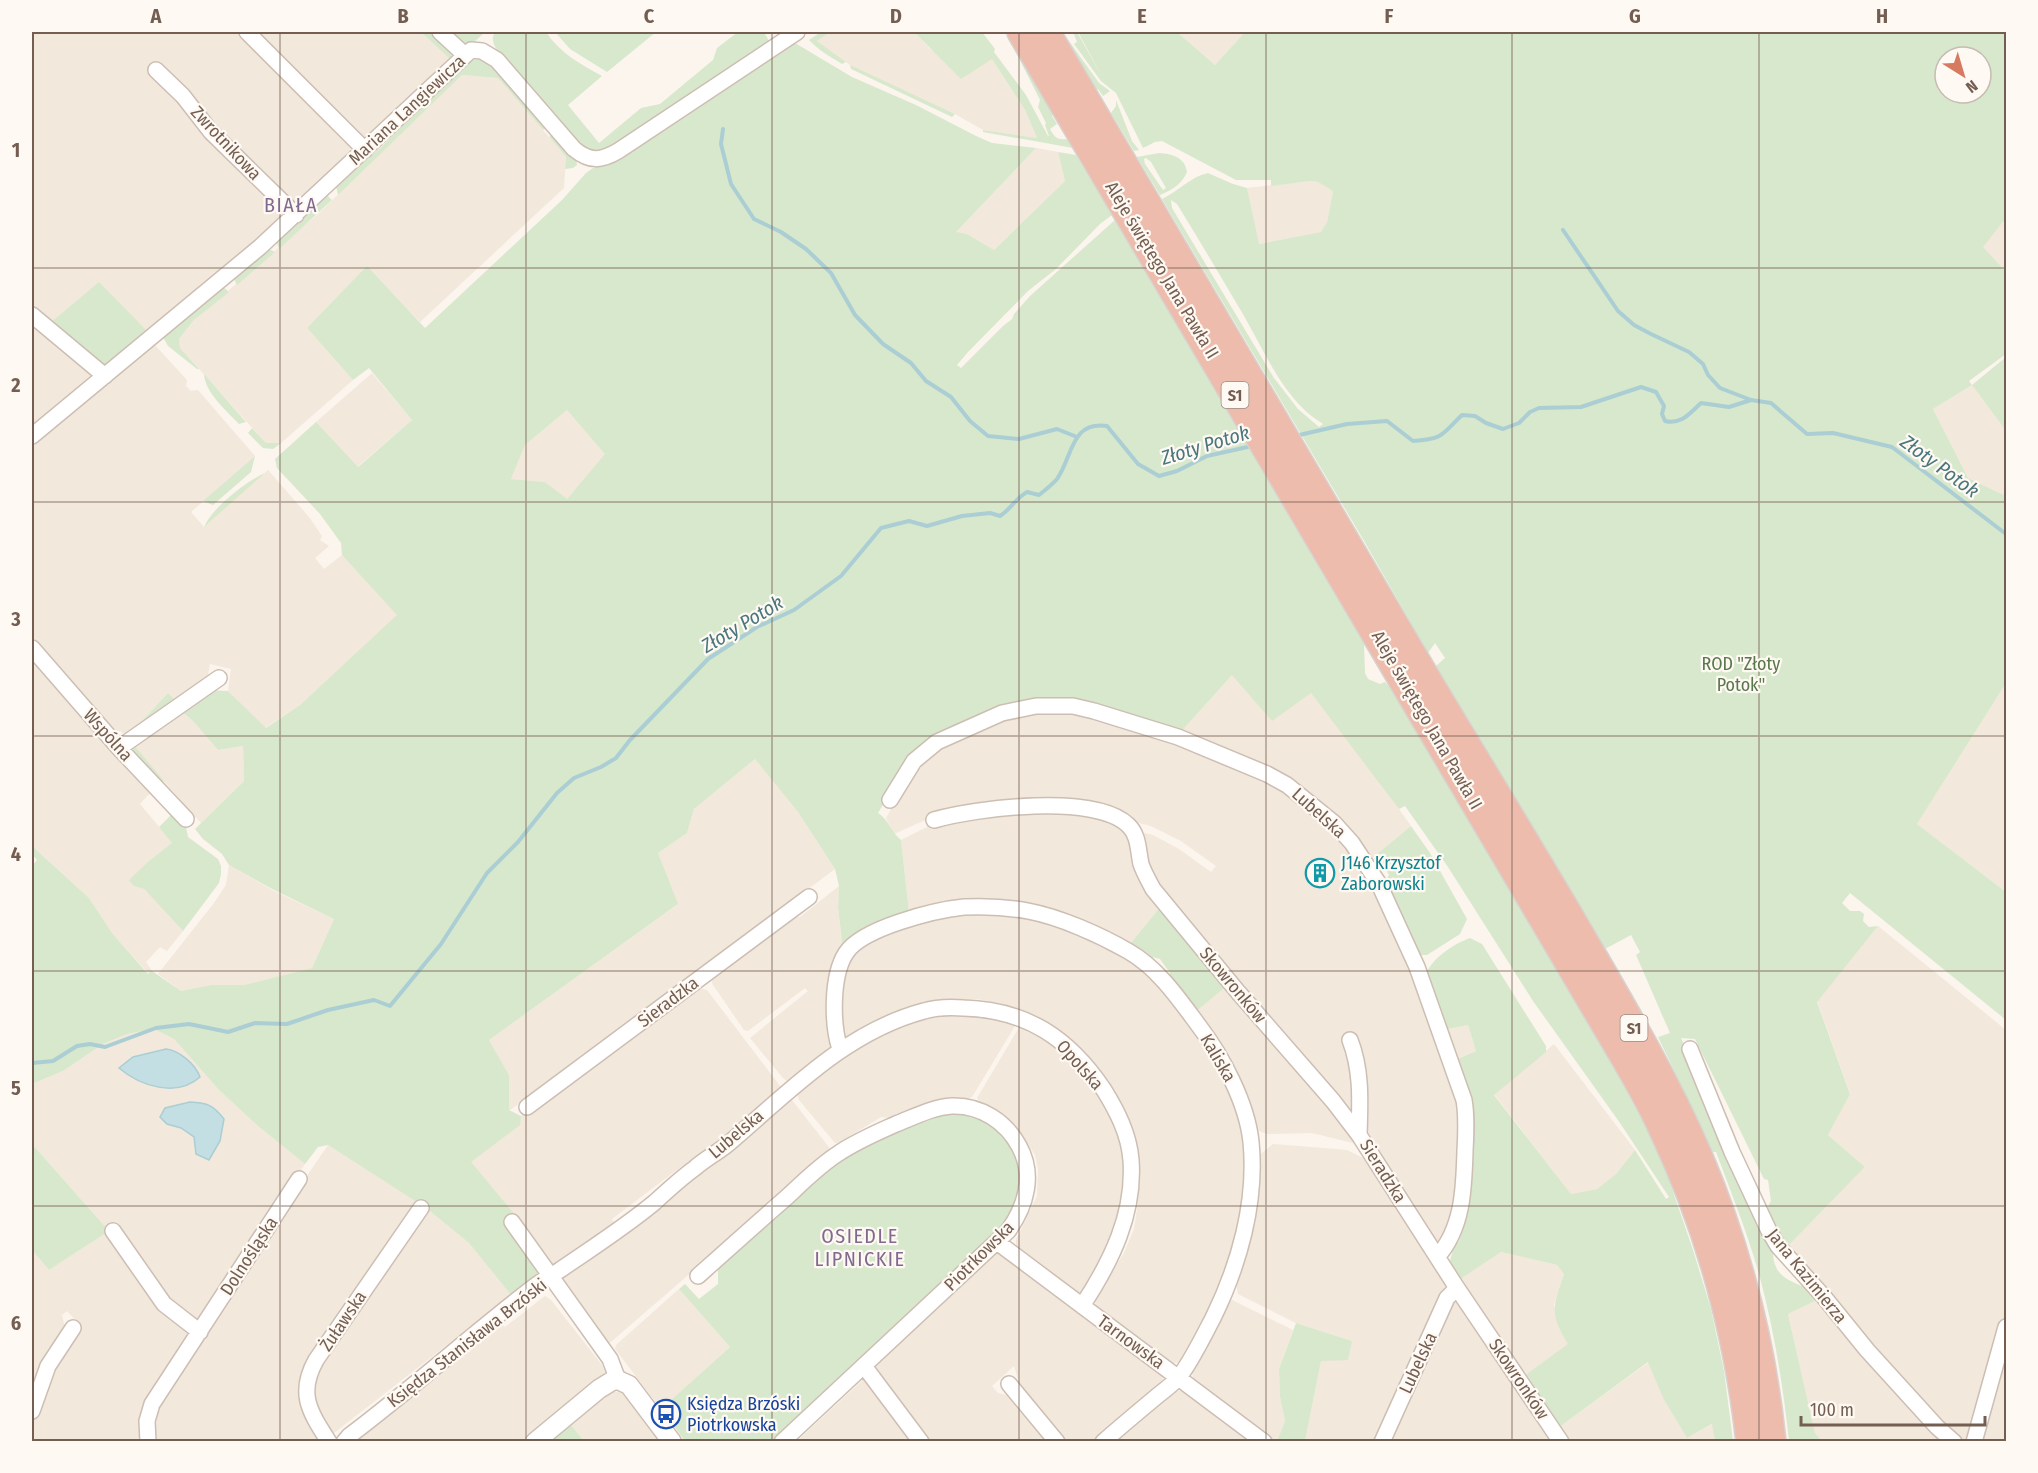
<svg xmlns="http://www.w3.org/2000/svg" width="2038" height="1473" viewBox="0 0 2038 1473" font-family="'Fira Sans Condensed',sans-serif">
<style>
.residential{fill:#f2e8dc}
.green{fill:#d8e8cc;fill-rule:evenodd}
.water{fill:#c3dfe3;stroke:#aaced4;stroke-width:1.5}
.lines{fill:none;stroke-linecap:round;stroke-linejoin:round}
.stream{stroke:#aaced4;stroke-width:4}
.minor-casing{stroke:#cdbeb3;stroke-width:18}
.tertiary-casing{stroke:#cdbeb3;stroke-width:21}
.motorway-casing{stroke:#d8d2cf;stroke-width:30}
.minor{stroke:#fff;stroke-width:15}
.tertiary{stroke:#fff;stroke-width:18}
.motorway{stroke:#edbcac;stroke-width:27}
.grid{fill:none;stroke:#745e52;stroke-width:1.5;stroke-opacity:0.55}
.labels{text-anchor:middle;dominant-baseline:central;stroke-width:4.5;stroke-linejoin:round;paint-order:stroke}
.shield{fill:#fef9f3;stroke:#9d8c82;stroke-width:1.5}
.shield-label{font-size:16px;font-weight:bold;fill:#745e52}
.street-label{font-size:18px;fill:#745e52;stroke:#fef9f3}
.park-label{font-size:18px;fill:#59784b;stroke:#fef9f3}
.culture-label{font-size:18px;fill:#0d838f;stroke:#fef9f3;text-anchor:start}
.transit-label{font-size:18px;fill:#164399;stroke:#fef9f3;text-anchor:start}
.neighbourhood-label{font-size:20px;letter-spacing:1.5px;fill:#826a8f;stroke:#fef9f3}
.water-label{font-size:20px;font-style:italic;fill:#4a767e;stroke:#fef9f3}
.neatline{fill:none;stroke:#745e52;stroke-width:2}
.grid-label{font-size:20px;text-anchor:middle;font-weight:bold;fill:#745e52}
</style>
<rect width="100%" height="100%" fill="#fbf5ed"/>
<path class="residential" d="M32 32H243L358 148 293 209 177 85 151 63 149 67 173 88 288 212 149 333 49 324 32 310Z
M257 32H421L451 60 364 143Z
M830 32H914L931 50 992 59 1025 110 1037 138 983 130 955 114 854 68 817 41Z
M1177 32H1245L1215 65Z
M462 75 498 78 566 157 564 188 420 322 367 267 307 328 353 380 281 443H266L180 348 179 339 194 320 317 215Z
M1036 148 1058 152 1065 181 994 250 967 234 955 233Z
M1310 181 1318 182 1333 191 1327 222 1321 232 1258 244 1247 188Z
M2006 218V272L1982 247Z
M32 320 91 369 90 376 32 424Z
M154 344 187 380 186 386 191 391 198 390 255 456 191 512 204 527 268 470 309 517 322 536 320 540 329 546 315 558 324 569 342 555 398 615 300 705 265 728 228 691 231 669 210 664 207 679 176 702 168 693 127 737 120 731 115 733 32 642V447L66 416Z
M372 373 412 420 357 467 316 422Z
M1972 385 2006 431V496L1968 478 1933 409Z
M567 410 606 454 566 500 545 482 511 479 525 445Z
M32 659 151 792 140 804 173 843 149 861 134 886 144 889 183 931 167 951 160 947 146 962 152 971 149 974 112 933 89 898 32 846V738L35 736 32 732Z
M1232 675 1311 693 1374 774 1411 826 1371 859 1337 819 1179 734Z
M2006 683V892L1917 824Z
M179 709 193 721 218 750 243 746 244 781 201 823 135 749 133 744Z
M1073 710 1177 740 1264 777 1307 807 1347 845 1392 919 1460 1100 1455 1217 1440 1244H1435L1365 1137 1353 1059 1356 1119 1156 888 1136 831 1153 835 1179 849 1211 872 1216 866 1181 841 1151 826 1127 820 1098 807 932 817 894 834 886 818 915 766 926 755 1003 715Z
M755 759 798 812 835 869 509 1111V1075L489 1040 677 905 658 853 687 833 694 809Z
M1062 809 1122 826 1161 906 1131 943 1111 938 1047 912H909L901 840 935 823Z
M229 865 274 891 334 919 312 968 244 985H211L181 991 158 974 214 903 226 885Z
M839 886 838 908 843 949 831 1047 827 1055 788 1082 783 1078 750 1038 808 991 805 988 748 1031 744 1030 713 985 711 979 788 918 800 917Z
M967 912 1010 913 1057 925 1131 959 1159 982 1221 1067 1241 1122 1244 1171 1241 1222 1221 1291 1183 1362 1167 1364 1096 1311 1095 1299 1124 1253 1134 1229 1138 1203 1132 1127 1122 1105 1047 1024 1025 1012 999 1003 977 999 948 1000 929 1002 849 1040 844 1038 837 1012 841 985 851 954 883 932Z
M1878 926 2006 1030V1313L1970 1441H1959L1954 1438 1786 1248 1865 1167 1828 1135 1850 1093 1817 1001Z
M1228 985 1301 1069 1357 1144 1312 1133 1267 1134 1259 1131 1253 1124 1194 1013Z
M699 988 707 990 780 1086V1093L712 1151 682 1166 612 1219 616 1227 550 1269 470 1162 519 1125 521 1116Z
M941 1013 943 1016 972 1015 1013 1021 1015 1026 972 1097 967 1099 949 1097 936 1100 891 1118 881 1117 840 1142 835 1143 799 1100 797 1094 799 1089 850 1051 904 1023 930 1018 932 1015Z
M1025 1024 1069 1053 1107 1102 1126 1158 1120 1224 1086 1293 1074 1295 1016 1250V1240L1037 1196 1038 1169 1035 1155 1015 1124 1003 1114 979 1101 977 1098 1020 1026Z
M1468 1025 1476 1051 1453 1061 1443 1030Z
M154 1029 174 1039 219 1090 258 1126 305 1164 271 1213 201 1325 191 1329 137 1441H32V1420L51 1369 67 1341 81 1326 67 1311 62 1315 65 1328 32 1400V1250L49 1270 109 1231 32 1144V1084L63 1071 103 1044 127 1034Z
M1554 1044 1635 1150 1616 1174 1597 1189 1571 1194 1494 1094Z
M787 1098 792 1100 828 1146 830 1149 827 1155 612 1341 609 1343 603 1341 560 1282 562 1273Z
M1273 1144 1347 1150 1369 1161 1446 1284 1378 1441H1305L1321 1361 1352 1341 1296 1323 1238 1294 1236 1284 1250 1236 1261 1154Z
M328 1145 420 1204 306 1372 320 1441 153 1442 151 1419 252 1257Z
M426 1208 469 1243 511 1295 334 1433 329 1431 310 1400 318 1363Z
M1501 1252 1557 1265 1564 1274 1554 1305 1569 1344 1524 1376 1459 1280Z
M996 1253H1002L1162 1370 1163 1385 1097 1441H1063L1022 1392 1014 1366 992 1386 998 1393 1015 1397 1052 1441H926L874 1368Z
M679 1289 730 1347 661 1409 615 1349 616 1345Z
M545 1296 551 1300 602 1365 605 1372 601 1377 524 1441 355 1442 368 1432 367 1430 502 1324 505 1327Z
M1821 1298 1949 1441H1822L1815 1433 1788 1314Z
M1230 1299 1293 1330 1279 1369 1280 1397 1285 1421 1277 1441H1273L1195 1384 1190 1366 1226 1301Z
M1454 1301 1458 1302 1552 1442H1388L1450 1303Z
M2006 1335V1441H1979Z
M1649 1362 1664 1400 1687 1438 1713 1424 1715 1441H1568L1558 1428Z
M865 1378 916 1442H796Z
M1172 1391H1188L1257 1442H1109Z
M609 1392H619L623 1394 660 1441H584L567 1420Z"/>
<path class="green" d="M421 32H434L454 51V56L451 60Z
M446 32H485L471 45 457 41Z
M495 32H546C560 53 580 64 602 76L568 105 599 143 641 108 660 104 713 60 717 48 738 32H758L765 34 769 41V43L607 153 584 150 503 59C497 49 489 42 495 32Z
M555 32H656L607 72 570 49Z
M821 32H830L817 41 846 62 842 64C831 57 818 50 809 40Z
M914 32H982L995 49 994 52 1026 95 1048 136H1049L1045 125 1046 123 1038 107 1040 100 1006 32 1054 114 1052 116 1057 124 1050 129C1055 138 1057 140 1068 139L1073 148 983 132V130L1037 138 1025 110 992 59 961 79Z
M1073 32H1077L1104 80 1078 32H1177L1215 65 1245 32H2006V218L1983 247 2006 272V354L1969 381 1972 385 2006 357V431L1972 385 1933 409 1968 478 2006 496V683L1917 824 2006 892V1020L1850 893 1842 903 1850 911H1860L1864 914 1863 921 1869 927 1878 926 1817 1002 1850 1094 1828 1135 1865 1167 1786 1248 1765 1212 1771 1201 1768 1180 1764 1179 1695 1039 1681 1038 1776 1248 1773 1255C1776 1286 1803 1280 1821 1298L1788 1314 1815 1433 1822 1441H1789C1783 1385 1774 1329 1759 1274 1747 1232 1731 1192 1716 1152H1713L1658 1037 1670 1033 1636 955 1640 952 1631 935 1603 950 1436 666 1445 658 1435 643 1428 653 1367 546 1162 199C1177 192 1192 176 1208 173L1233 184 1247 188 1259 244 1321 232 1327 222 1333 191 1318 182 1310 181 1271 186V180H1236L1162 141 1155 142 1143 148 1116 93 1101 81 1074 44 1077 42ZM1945 57H1981V93H1945ZM1171 200 1177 204C1200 241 1222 279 1244 316 1266 354 1284 400 1323 424L1319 427 1298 409 1274 378 1172 208Z
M1064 34 1099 83 1110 91 1103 96 1098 89 1096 90Z
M789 43H795L852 77 916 105 976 136 992 143 1036 148 956 232 967 234 994 250 1065 181 1058 152 1076 155 1112 215 1100 224 1056 269 1028 291 968 352 957 365 961 368 1003 326 1012 319 1014 314 1030 296 1115 220 1364 644 1365 673 1368 679 1380 684 1385 682 1391 689 1594 1031 1647 1129 1666 1171 1693 1250 1711 1309 1724 1371 1733 1441H1715L1712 1424 1687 1438 1664 1400 1648 1362 1558 1428 1524 1376 1568 1344C1549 1313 1553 1307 1564 1274L1557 1265 1501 1252 1459 1280 1450 1261 1454 1246 1459 1241 1462 1233V1218L1467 1182 1453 1061 1476 1051 1468 1025 1443 1030 1442 1012 1425 976C1431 959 1453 944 1470 938L1482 944 1546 1046V1052L1494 1095 1571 1194 1597 1189 1616 1174 1635 1150 1666 1199 1669 1197 1620 1123 1533 1001 1448 867 1405 806 1399 809 1311 693 1272 721 1232 675 1179 734 1035 702 911 758 878 813C889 820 891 832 901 840L909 912 843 949 838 908 839 886 835 869 798 812 755 759 694 809 687 833 658 853 678 904 489 1040 509 1075V1110L521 1116 520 1125 471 1162 516 1216 542 1270 538 1278 518 1296 511 1295 469 1243 426 1208 328 1145 318 1147 305 1164 258 1126 219 1090 174 1039 154 1029 127 1034 103 1044 63 1071 32 1084V866L37 860 32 854V846L89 898 112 933 148 974 152 971 181 991 211 985H244L312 968 334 919 274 890 229 865 222 854 203 839 195 829 244 781 243 746 218 750 193 721 179 709 207 690 228 691 266 728 300 705 397 615 342 555 341 543 320 514 277 468 275 459 316 422 358 467 412 420 369 368 353 380 307 328 367 266 425 328 562 200 586 173 593 168 607 165 621 159ZM567 410 605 454 567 499 545 482 511 479 525 445Z
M481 59 488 61 549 126 543 130 498 78 462 75 338 195 336 186 380 148 466 64 472 60Z
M850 65 955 114 952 117 851 69Z
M1116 100 1132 141 1139 150 1134 151 1111 113 1116 106Z
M554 132 576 158 577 165 573 168 565 169 566 157 549 137Z
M1159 153C1172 154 1185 157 1187 172 1182 184 1172 190 1160 195L1137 157ZM1146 158 1151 162 1166 188 1163 190 1145 164 1144 159Z
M327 195 332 200 279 249 277 243 278 238Z
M265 249H269L275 252 237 285 233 277Z
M99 282 149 333 107 366 100 365 57 325 49 324Z
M222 286 229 292 194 320 179 339 180 348 199 369H197L168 346 163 337 165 333Z
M204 374 246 422 239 424C227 411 205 393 204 374Z
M252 428 266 443H281L273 449 263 448 248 433Z
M255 456 251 472 213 505 203 501Z
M265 473 204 527C213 507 245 482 265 473Z
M208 674 210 676 205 684 134 734 120 739 124 735 127 737 168 693 177 702 207 679Z
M133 744 164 781 159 786 129 753Z
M174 812 186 827 188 837 218 859 221 866V874L219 883 183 931 144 889 134 886 129 880 149 861 172 843 159 827Z
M1411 826 1430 853 1467 919 1460 934 1427 955H1422L1415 950 1386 880 1389 875 1377 854Z
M1161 906 1228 985 1194 1013 1169 982 1170 973 1160 959 1145 955 1131 943Z
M946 1114H961L989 1123 1011 1146 1020 1169 1021 1182 1014 1208 1007 1220 973 1259 775 1441H685L661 1409 730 1347 679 1289 685 1284 699 1299 718 1284V1268L834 1166 849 1156 905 1129Z
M32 1144 109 1231 49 1270 32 1250Z
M1296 1323 1352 1341 1348 1360 1321 1361 1305 1441H1277L1285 1421 1280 1397 1279 1369Z
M567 1420 584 1441 543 1442Z"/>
<path class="water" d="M166 1049C179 1050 196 1065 200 1077 177 1098 140 1086 119 1068L133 1057Z
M190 1102C208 1103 213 1105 224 1119L220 1141 209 1160 196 1154 194 1137 181 1128 167 1124 160 1117 165 1108Z"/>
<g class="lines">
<path class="stream" d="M723 129 721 144 731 184 754 219 781 232 806 249 831 273 855 315 883 344 911 363 926 381 951 397 970 421 988 436 1019 439 1057 429 1077 437
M1563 230 1618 311 1634 325 1651 334 1689 352 1703 364 1708 375 1720 388 1751 400
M1295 436 1347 424 1387 421 1413 441C1444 439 1441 435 1462 415L1475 416 1486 423 1503 429 1519 423 1530 412 1539 408 1581 407 1641 387 1656 392 1664 406 1662 414 1665 421C1681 425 1689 414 1701 403L1729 407 1751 400 1771 403 1807 434 1833 433 1892 447 2006 534
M32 1063 53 1061 77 1046 90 1044 105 1047 156 1028 189 1024 228 1032 255 1023 287 1024 328 1010 374 1000 390 1006 441 944 487 873 518 842 557 793 574 778 601 767 616 758 630 740 708 659 757 627 794 610 841 576 881 528 909 521 927 526 962 516 990 513 1000 516C1011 509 1016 498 1027 492L1039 495C1045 490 1052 485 1057 479 1073 457 1070 421 1107 426L1138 464 1159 476 1177 471 1207 456 1252 446"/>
<g class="minor-casing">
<path id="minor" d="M247 32 365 150
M440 32 465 55
M156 70 183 96 211 132 296 215
M32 315 105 376
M32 436 260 247 471 50 482 51 497 60 574 149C590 162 601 161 618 151L797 32
M32 648 119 748 186 819
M119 748 219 678
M890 800 914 761 937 742 1002 713 1036 706H1073L1094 711 1178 737 1267 774 1287 785 1334 823 1352 843 1379 884 1417 967 1464 1100C1467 1117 1466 1134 1465 1151 1464 1188 1463 1228 1437 1257
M934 820C976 808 1095 793 1128 825 1139 835 1138 851 1141 864 1144 873 1149 881 1153 889L1238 992 1333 1101 1359 1135 1457 1288 1561 1442
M1350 1040C1362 1071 1360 1102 1359 1135
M840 1049C832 1025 831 976 846 953 862 928 935 910 964 907 985 906 1007 907 1028 911 1060 917 1100 935 1128 951 1158 968 1179 999 1199 1026 1222 1056 1247 1103 1251 1142 1257 1202 1239 1265 1213 1318 1205 1333 1189 1366 1178 1378 1172 1385 1163 1391 1156 1397 1138 1412 1120 1427 1103 1442
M1690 1049 1732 1152 1769 1231 1778 1246 1824 1297 1867 1350 1937 1427 1954 1442
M527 1107 809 897
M512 1222 610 1359 618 1380
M113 1231 164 1304 200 1332
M997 1242 1264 1442
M698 1276C727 1250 757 1223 787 1197 803 1182 820 1165 839 1153 857 1141 876 1133 896 1124 914 1117 933 1107 952 1106 981 1105 1006 1122 1019 1146 1035 1175 1026 1206 1008 1231L782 1442
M864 1366 921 1442
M1009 1384 1057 1442
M32 1411 48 1366 73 1328
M148 1442 147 1421 152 1404 299 1179
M329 1442C310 1412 297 1394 316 1360L421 1208
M344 1442 349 1436C413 1388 472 1334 535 1286 543 1280 552 1275 560 1270 592 1248 625 1227 655 1202 668 1190 681 1178 695 1168 705 1159 717 1153 728 1144 788 1093 845 1032 924 1011 937 1007 951 1007 964 1008 1027 1010 1069 1038 1104 1090 1117 1111 1129 1134 1131 1160 1135 1214 1111 1262 1082 1306
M1382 1442 1447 1298 1457 1288
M1974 1442 2006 1327"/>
</g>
<g class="tertiary-casing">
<path id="tertiary" d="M535 1442 599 1389 612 1381 618 1380 629 1385 672 1442"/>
</g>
<g class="motorway-casing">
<path id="motorway" d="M1021 32 1603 1021C1624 1057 1646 1092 1663 1130 1710 1229 1738 1333 1750 1442
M1046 32C1168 239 1289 447 1412 654 1465 743 1520 832 1573 922 1617 998 1663 1074 1698 1155 1737 1247 1762 1343 1772 1442"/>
</g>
<use href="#minor" class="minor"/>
<use href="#tertiary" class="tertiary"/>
<use href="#motorway" class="motorway"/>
</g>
<path class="grid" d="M280 32V1442M526 32V1442M772 32V1442M1019 32V1442M1266 32V1442M1512 32V1442M1759 32V1442M32 268H2006M32 502H2006M32 736H2006M32 971H2006M32 1206H2006"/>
<defs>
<g id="building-ring" transform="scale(1.5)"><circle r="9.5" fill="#fef9f3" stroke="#0f9aa8" stroke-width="1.5"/><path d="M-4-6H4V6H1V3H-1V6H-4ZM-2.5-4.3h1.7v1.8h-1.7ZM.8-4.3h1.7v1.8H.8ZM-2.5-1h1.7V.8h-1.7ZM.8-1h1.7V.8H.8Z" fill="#0f9aa8"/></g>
<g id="bus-ring" transform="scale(1.5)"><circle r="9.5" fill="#fef9f3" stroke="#1a4fb4" stroke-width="1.5"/><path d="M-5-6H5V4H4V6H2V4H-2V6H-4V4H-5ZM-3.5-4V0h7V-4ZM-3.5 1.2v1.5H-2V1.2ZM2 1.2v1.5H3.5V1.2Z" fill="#1a4fb4"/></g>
</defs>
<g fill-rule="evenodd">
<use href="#building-ring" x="1320" y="873"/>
<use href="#bus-ring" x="666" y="1414"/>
</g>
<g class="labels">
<g class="shield">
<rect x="1221.5" y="382" width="27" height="26" rx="4.5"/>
<rect x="1620.5" y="1015" width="27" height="26" rx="4.5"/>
</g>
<g class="shield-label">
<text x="1235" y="395">S1</text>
<text x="1634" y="1028">S1</text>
</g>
<g class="street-label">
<text transform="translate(407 110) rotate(-43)">Mariana Langiewicza</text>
<text transform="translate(226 143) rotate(47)">Zwrotnikowa</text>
<text transform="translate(1162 270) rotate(59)">Aleje świętego Jana Pawła II</text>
<text transform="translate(1427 720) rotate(60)">Aleje świętego Jana Pawła II</text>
<text transform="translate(108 735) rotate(48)">Wspólna</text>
<text transform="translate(1319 813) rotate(42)">Lubelska</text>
<text transform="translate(1233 985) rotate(50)">Skowronków</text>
<text transform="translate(668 1002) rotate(-37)">Sieradzka</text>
<text transform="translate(1218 1058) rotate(60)">Kaliska</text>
<text transform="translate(1080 1065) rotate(48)">Opolska</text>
<text transform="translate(736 1134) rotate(-40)">Lubelska</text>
<text transform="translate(1383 1171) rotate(58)">Sieradzka</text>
<text transform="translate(249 1256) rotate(-57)">Dolnośląska</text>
<text transform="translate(979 1256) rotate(-45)">Piotrkowska</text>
<text transform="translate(1807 1276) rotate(51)">Jana Kazimierza</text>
<text transform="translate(343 1321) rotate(-56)">Żuławska</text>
<text transform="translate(1131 1342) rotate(36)">Tarnowska</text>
<text transform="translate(467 1343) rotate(-38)">Księdza Stanisława Brzóski</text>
<text transform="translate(1418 1363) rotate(-65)">Lubelska</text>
<text transform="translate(1519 1379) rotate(56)">Skowronków</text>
</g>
<g class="park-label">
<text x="1741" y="664">ROD "Złoty<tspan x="1741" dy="21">Potok"</tspan></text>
</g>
<g class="culture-label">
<text x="1341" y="863">J146 Krzysztof<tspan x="1341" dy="21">Zaborowski</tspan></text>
</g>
<g class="transit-label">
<text x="687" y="1404">Księdza Brzóski<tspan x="687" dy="21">Piotrkowska</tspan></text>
</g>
<g class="neighbourhood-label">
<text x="291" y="205">BIAŁA</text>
<text x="860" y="1236">OSIEDLE<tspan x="860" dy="23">LIPNICKIE</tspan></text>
</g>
<g class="water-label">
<text transform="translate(1205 445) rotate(-17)">Złoty Potok</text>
<text transform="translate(1940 466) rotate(36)">Złoty Potok</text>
<text transform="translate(742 624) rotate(-31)">Złoty Potok</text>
</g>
</g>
<rect width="2038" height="1473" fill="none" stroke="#fef9f3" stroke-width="66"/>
<g transform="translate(1963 75) rotate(143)"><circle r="28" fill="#fef9f3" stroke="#c7bbb3" stroke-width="1.5"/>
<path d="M0-4.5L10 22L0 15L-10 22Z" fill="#d67a61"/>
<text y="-9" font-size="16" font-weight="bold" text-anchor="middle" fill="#745e52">N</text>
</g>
<path d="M1801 1416v9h184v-9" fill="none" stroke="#745e52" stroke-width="3"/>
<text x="1810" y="1416" font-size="18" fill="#745e52" stroke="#fef9f3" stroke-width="4.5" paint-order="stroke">100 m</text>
<rect x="33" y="33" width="1972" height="1407" class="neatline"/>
<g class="grid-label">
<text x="156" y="23">A</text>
<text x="403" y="23">B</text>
<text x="649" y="23">C</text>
<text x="896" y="23">D</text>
<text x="1142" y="23">E</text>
<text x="1389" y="23">F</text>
<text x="1635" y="23">G</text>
<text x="1882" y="23">H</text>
<text x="16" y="157">1</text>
<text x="16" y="392">2</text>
<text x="16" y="626">3</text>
<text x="16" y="861">4</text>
<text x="16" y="1095">5</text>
<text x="16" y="1330">6</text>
</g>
</svg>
